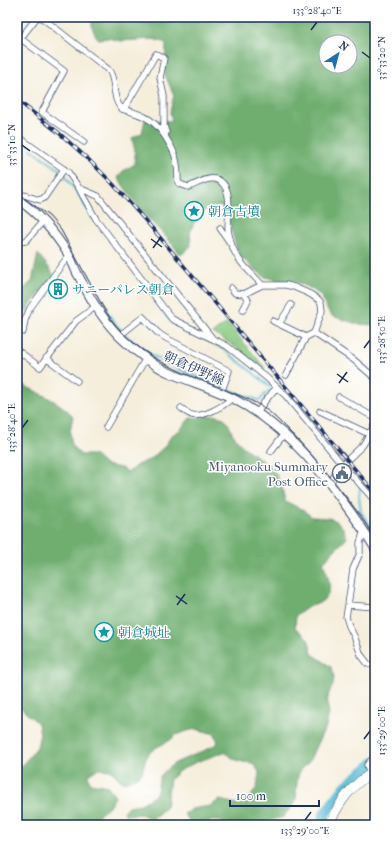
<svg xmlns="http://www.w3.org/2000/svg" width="392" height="842" viewBox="0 0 392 842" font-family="'IM FELL French Canon','Noto Serif JP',serif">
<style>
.green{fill:#8bca81;stroke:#537c70}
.forest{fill:#70ae6f;stroke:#466e66;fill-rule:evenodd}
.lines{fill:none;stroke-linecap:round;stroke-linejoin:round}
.stream{stroke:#56b9d4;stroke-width:2}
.river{stroke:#56b9d4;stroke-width:11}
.minor-casing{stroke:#3c4c71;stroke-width:7}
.secondary-casing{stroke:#3c4c71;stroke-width:10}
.primary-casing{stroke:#3c4c71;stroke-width:10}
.minor{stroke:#fff;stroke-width:5.5}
.secondary{stroke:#fff;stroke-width:8}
.primary{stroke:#fff;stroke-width:9}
.tram{stroke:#1b2f5e;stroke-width:1}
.rail-casing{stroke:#1b2f5e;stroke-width:3.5}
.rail{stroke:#fff;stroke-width:2;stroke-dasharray:6;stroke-linecap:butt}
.ticks{fill:none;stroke:#1b2f5e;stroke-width:1.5}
.labels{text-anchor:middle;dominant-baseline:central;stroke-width:3;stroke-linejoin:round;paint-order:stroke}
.culture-label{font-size:13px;fill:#0d838f;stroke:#fff;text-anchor:start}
.street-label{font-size:13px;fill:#1b2f5e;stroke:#fff}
.service-label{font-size:13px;fill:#4e5e75;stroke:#fff;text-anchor:end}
.neatline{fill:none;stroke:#1b2f5e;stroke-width:1.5}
.ticks-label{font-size:10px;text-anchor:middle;fill:#1b2f5e}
</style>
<rect width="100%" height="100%" fill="#fff"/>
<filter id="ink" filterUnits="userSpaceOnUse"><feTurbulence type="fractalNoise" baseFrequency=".025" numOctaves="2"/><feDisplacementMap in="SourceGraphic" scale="8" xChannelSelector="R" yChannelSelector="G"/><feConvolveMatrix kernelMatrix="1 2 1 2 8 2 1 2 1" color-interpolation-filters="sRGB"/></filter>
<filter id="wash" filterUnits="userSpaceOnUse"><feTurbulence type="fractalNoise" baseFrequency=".012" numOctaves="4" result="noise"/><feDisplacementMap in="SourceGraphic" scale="16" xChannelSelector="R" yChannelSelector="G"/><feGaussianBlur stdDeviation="0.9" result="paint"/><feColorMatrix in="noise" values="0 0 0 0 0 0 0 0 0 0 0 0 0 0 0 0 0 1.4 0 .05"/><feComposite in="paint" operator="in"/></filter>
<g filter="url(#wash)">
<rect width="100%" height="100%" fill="#f5eedb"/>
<path class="green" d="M227 323 265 368 263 370 236 347 213 333Z"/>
<path class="forest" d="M93 17H375V325L357 324 332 316 325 306 322 296 308 287 294 281 279 280 265 277 253 268 240 256 235 243 229 221 221 205 205 210 196 218 190 233 191 246 181 255 165 236 142 212 118 178 123 171 135 164V151L132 138 142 133 145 120 172 121 170 112 174 95 165 75 166 43 153 39 121 41 108 38 98 39C93 31 90 26 93 17ZM326 42H350V66H326Z
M38 254 50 269 55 277 30 305 24 315 17 332V286L24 289 32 281Z
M17 382C36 392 58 400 73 416L70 432 72 446 81 455H94L105 465 121 468 128 472 137 465 151 459 164 447 172 435 180 430 190 418 203 417 213 415 224 418 229 425 232 433 241 445 271 467 277 476 282 488 285 501 303 510 312 517 329 518 338 522 343 528 347 538C339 547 330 553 323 563 328 575 335 592 322 601 319 604 314 605 310 606 305 609 301 612 296 615L295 628C308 637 309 638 312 654L320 659 331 667 334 677 333 685 329 693 327 703 329 713 326 727 315 748 309 762 300 770 297 780 296 801 283 817 271 820 260 825H224L219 820 191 823 184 814 192 809 210 806 220 800 237 804 249 799 257 787 259 772 253 763C239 762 236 761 224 752L194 763 179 771 170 779 166 807 152 819 141 814 126 815 123 811 128 806 141 804 154 796 157 791 160 776 167 769 175 763 208 749 218 743 215 734 196 729 187 731 176 735 169 741 157 747 149 753 145 761 142 773 134 779 123 782 118 778 111 770 97 769 88 775 90 783 108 786 115 797 109 807 100 814 83 825H17V767L22 765 30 756 37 747 40 734 38 723 26 713 17 703Z"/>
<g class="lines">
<path class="stream" d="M31 149 60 170 63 173 80 197 92 218
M98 297C104 308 111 318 119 328 144 357 186 373 221 386 233 391 246 396 258 400H260L269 390
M155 301 170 321 197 335 223 349 272 388
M360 487 359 497 361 512 375 531"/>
<path class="river" d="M321 825 325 813 346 786 375 762"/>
</g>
</g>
<g filter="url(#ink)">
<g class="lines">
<g class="minor-casing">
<path id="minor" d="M41 17 105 67C107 68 109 70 110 72 116 82 112 100 122 109 146 115 157 121 169 143 172 148 175 154 176 160 178 167 178 175 178 182L180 184 188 187C196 185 206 177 215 179 234 183 228 215 228 228 228 234 231 241 232 246 239 264 251 272 262 285H286L294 287 310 294 319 300 321 303 322 311 314 333 354 360 375 378
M17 36 64 71 42 112 84 142
M17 43 37 17
M124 109 156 54 164 58 160 78 164 96V126L166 132 165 136
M17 136 68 172 79 188 83 196 96 219 172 319 227 346 267 378 286 396 342 464 375 501
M79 188 98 196 213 339
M19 200 22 196 24 195 40 200 44 198 64 169
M220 228 230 243
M17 242 26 241 43 221
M231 288 235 293 244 294 262 285
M243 310 248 300 244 294
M273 321 306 337
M279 324 291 305
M23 332 25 320 30 308 69 255
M119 336 143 317 157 332 164 337 229 371 221 393
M17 350 40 367 76 321 95 307
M46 358 77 381
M286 375 306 337 314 333
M339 397 375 418
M181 408C185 411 188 414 192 415 203 418 224 406 232 398
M320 411 369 434
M257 413 265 401 277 387
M106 427 146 358
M271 451 284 434
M330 484 338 469 363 445 375 424
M364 530 360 543V553L353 569 348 605 375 607
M348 605 346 617 349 626 354 636 361 655 368 664 375 666
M370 775 367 765 373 758 375 752"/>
</g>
<g class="secondary-casing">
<path id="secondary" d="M17 199C38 213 55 233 68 254 72 260 74 267 77 273 89 296 101 318 119 336 134 350 152 365 170 373 191 382 212 388 232 398 279 422 314 461 344 503 355 518 365 532 375 548"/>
</g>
<g class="primary-casing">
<path id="primary" d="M328 825C339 804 352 782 375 772"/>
</g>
<use href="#minor" class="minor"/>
<use href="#secondary" class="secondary"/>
<use href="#primary" class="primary"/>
<path class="tram" d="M17 193 49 216 61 230 102 305C108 315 114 324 122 332 144 356 180 372 210 384 228 391 246 397 263 407 273 414 281 423 290 432 310 452 329 475 347 498 357 511 367 524 375 538"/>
<g class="rail-casing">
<path id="rail" d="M17 100 59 133 88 159 112 183 152 228 375 493"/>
</g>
<use href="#rail" class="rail"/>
</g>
</g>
<path class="ticks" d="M311 30 317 22M362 52 370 58M22 145 30 151M151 239 162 247M153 248 161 237M364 348 370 340M337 374 348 382M339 383 347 372M22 428 28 420M176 596 187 604M177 605 185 594M364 739 370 731M305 820 311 812"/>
<defs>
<g id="sight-ring" transform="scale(1)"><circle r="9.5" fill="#fff" stroke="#0f9aa8" stroke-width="1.5"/><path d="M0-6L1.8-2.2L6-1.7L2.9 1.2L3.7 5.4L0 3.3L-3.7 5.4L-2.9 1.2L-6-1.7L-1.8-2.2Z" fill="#0f9aa8"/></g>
<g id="building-ring" transform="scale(1)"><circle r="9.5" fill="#fff" stroke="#0f9aa8" stroke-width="1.5"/><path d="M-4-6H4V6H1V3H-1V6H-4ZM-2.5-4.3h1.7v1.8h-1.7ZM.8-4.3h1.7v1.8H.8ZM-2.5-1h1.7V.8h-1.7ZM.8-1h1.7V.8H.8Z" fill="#0f9aa8"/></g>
<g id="civic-ring" transform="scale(1)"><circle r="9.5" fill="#fff" stroke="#5c6f8a" stroke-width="1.5"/><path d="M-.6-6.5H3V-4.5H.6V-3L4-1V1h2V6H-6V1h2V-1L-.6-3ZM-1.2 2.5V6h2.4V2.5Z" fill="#5c6f8a"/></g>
</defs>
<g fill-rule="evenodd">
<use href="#sight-ring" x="194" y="211"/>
<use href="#building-ring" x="58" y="289"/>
<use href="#civic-ring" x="342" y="473"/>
<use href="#sight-ring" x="104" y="632"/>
</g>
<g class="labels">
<g class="culture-label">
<text x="208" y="211">朝倉古墳</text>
<text x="72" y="289">サニーパレス朝倉</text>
<text x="118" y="632">朝倉城址</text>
</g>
<g class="street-label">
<text transform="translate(194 368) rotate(24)">朝倉伊野線</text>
</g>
<g class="service-label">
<text x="328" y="466">Miyanooku Summary<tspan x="328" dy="15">Post Office</tspan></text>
</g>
</g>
<rect width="392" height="842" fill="none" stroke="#fff" stroke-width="44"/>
<g transform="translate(338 54) rotate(36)"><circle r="19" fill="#ffffff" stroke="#a4acbf"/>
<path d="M0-3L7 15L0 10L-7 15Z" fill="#1f6fb2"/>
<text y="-6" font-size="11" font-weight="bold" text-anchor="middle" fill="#1b2f5e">N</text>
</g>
<path d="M230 800v6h89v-6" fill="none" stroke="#1b2f5e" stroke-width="2"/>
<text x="236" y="800" font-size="12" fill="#1b2f5e" stroke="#ffffff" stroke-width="3" paint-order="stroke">100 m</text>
<rect x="22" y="22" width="348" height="798" class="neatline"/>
<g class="ticks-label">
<text x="317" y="14">133°28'40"E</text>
<text transform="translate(381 58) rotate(-90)" y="4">33°33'20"N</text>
<text transform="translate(11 145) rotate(-90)" y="4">33°33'10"N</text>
<text transform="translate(381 340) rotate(-90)" y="4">133°28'50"E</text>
<text transform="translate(11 428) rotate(-90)" y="4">133°28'40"E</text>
<text transform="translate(381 731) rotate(-90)" y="4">133°29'00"E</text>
<text x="305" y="834">133°29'00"E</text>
</g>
</svg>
